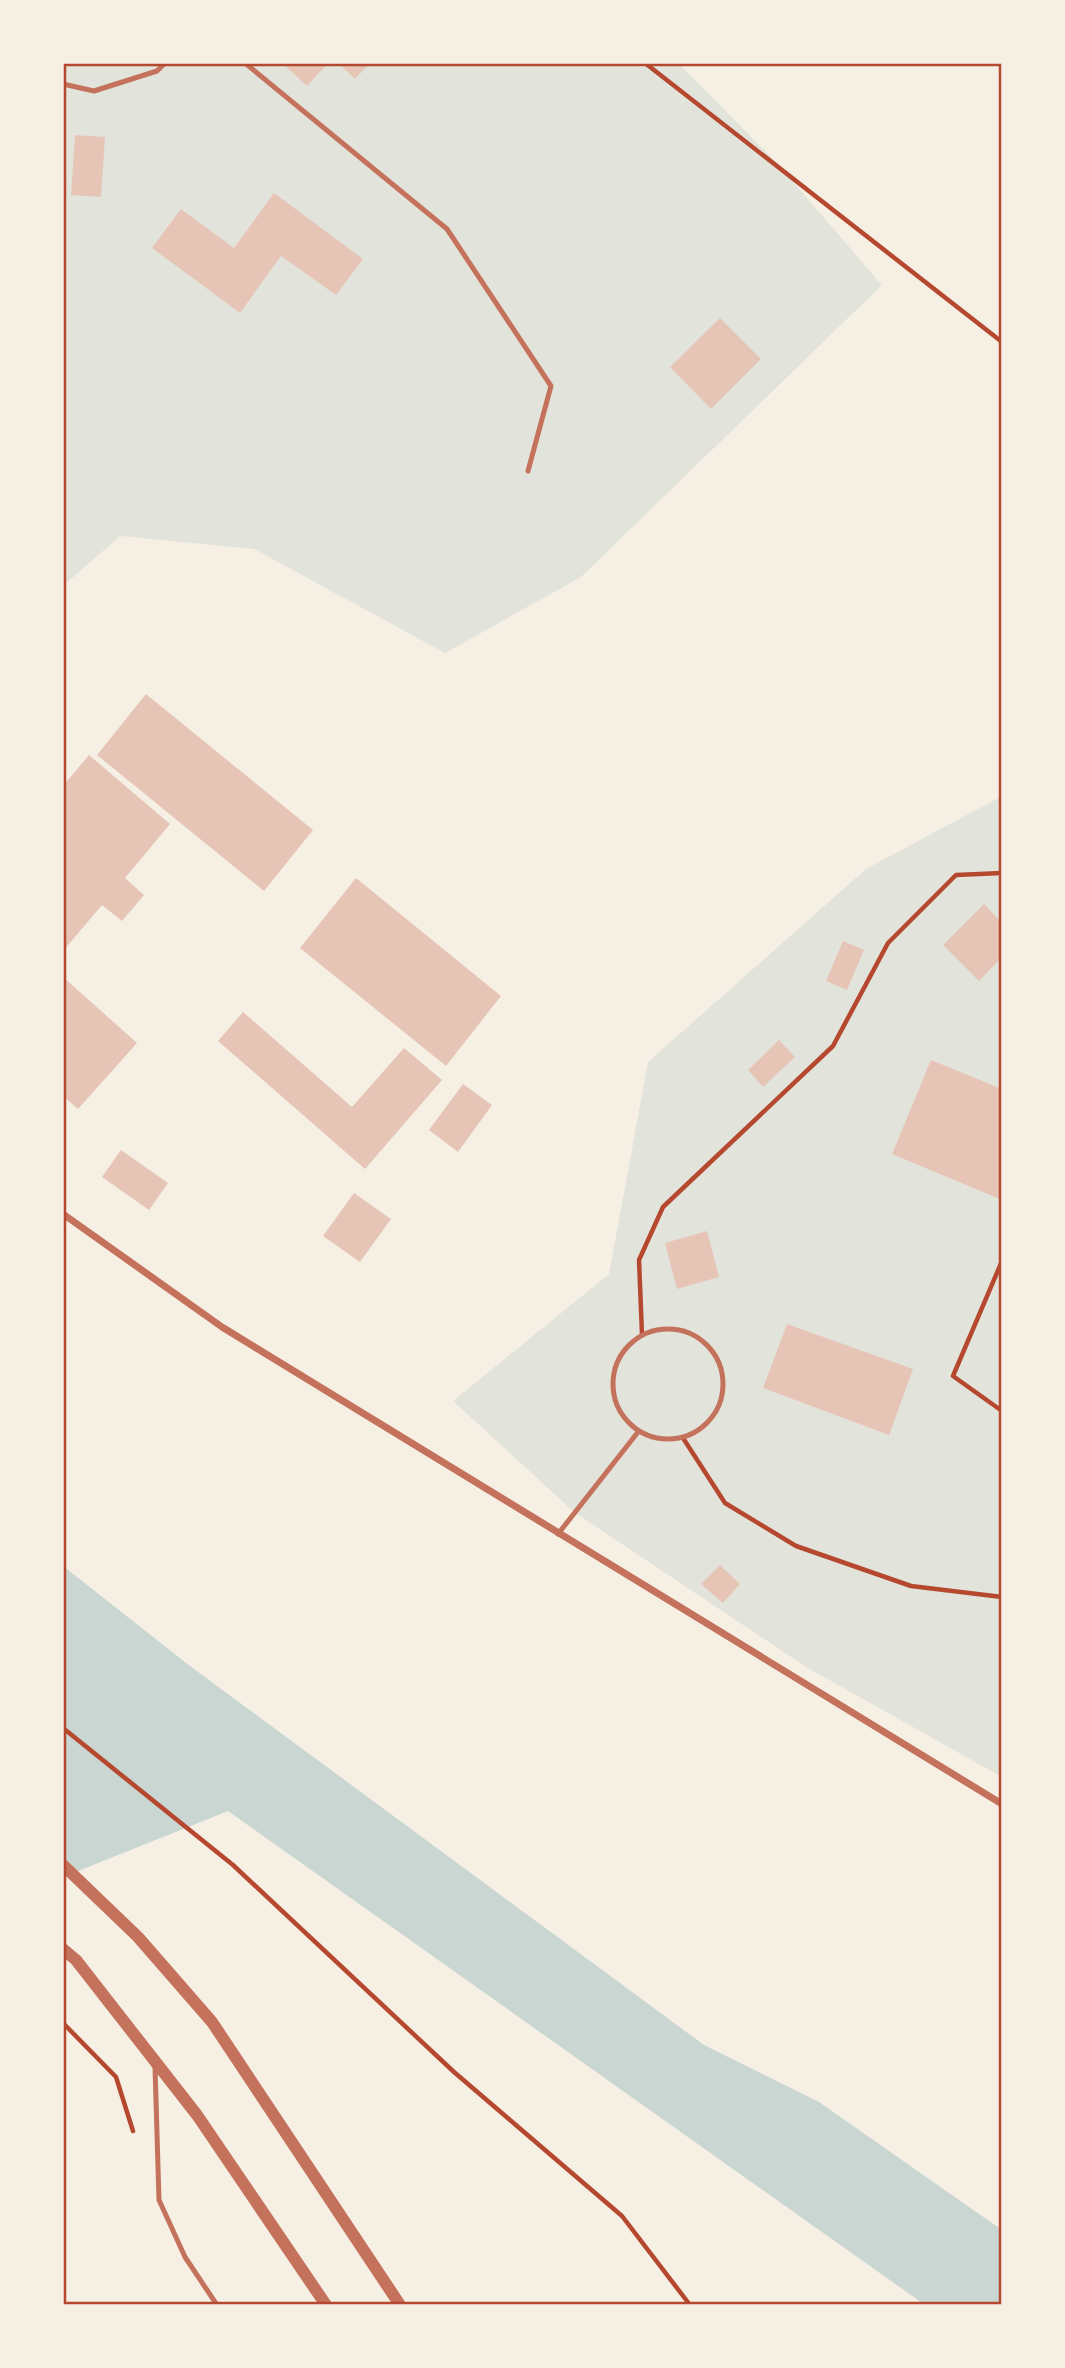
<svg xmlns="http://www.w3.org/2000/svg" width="1065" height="2368" viewBox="0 0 1065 2368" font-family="'Space Grotesk',sans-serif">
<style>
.green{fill:#e2e4dc}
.water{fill:#c9d6d2}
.building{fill:#e6c5b7}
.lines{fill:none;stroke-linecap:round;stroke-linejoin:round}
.path{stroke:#b5482f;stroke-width:4.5}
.service{stroke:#c5725c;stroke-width:5}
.minor{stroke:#c5725c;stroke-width:7}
.tertiary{stroke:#c5725c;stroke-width:12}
.neatline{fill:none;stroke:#b5482f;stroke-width:2.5}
</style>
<rect width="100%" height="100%" fill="#f6efe4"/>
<path class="green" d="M63 63H678L776 162 882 285 581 577 445 653 254 549 120 536 63 586Z
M1002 796V1777L806 1667 574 1512 453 1401 609 1274 648 1062 866 869Z"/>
<path class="water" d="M63 1566 190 1666 704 2045 819 2102 1002 2230V2305H925L228 1811 63 1877Z"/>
<path class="building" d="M282 63H328L307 86Z
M338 63H370L355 79Z
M75 135 105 137 101 197 71 195Z
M274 193 363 259 336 295 281 256 240 313 152 248 181 209 234 248Z
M720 318 761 359 711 409 670 367Z
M146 694 313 830 264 891 97 755Z
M89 755 170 824 125 878 144 895 122 921 102 905 63 951V786Z
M356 878 501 996 446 1066 300 948Z
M984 904 1002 923V957L979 981 943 945Z
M843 941 864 950 847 990 826 981Z
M63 977 137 1043 78 1109 63 1096Z
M243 1012 352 1107 404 1048 442 1080 365 1169 218 1041Z
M779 1040 795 1057 763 1087 748 1070Z
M931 1060 1002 1089V1200L892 1154Z
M463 1084 492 1105 458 1152 429 1130Z
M121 1150 168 1183 149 1210 102 1177Z
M354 1193 391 1219 360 1262 323 1236Z
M707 1231 719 1277 677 1289 665 1243Z
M787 1324 913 1369 889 1435 763 1388Z
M720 1565 740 1584 723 1603 701 1584Z"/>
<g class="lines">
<path class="path" d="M645 63 1002 342
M1002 1261 953 1376 1002 1411
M642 1334 639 1260 663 1207 833 1046 888 943 956 875 1002 873
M683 1438 725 1503 796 1546 911 1586 1002 1597
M63 1728 233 1865 454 2072 622 2216 690 2305
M63 2023 116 2077 133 2131"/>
<path class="service" d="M245 63 447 229 551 386 528 471
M63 84 94 91 157 71 165 63
M613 1384a55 55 0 1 1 110 0a55 55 0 1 1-110 0Z
M558 1534 638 1432
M155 2067 159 2200 185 2257 217 2305"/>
<path class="minor" d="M63 1214 222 1327 1002 1804"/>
<path class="tertiary" d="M63 1865 138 1937 212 2022 400 2305
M63 1949 76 1960 197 2115 326 2305"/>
</g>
<rect width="1065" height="2368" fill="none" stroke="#f6efe4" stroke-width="130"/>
<rect x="65" y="65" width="935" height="2238" class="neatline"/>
</svg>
